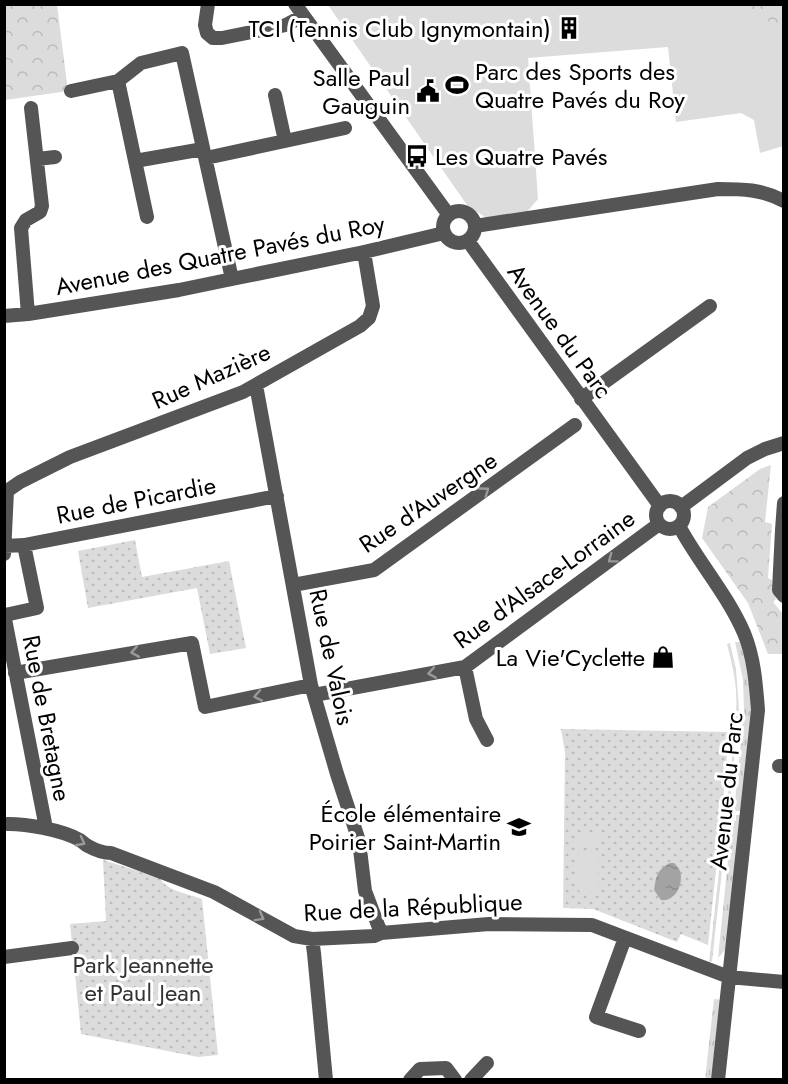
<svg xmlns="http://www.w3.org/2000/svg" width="788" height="1084" viewBox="0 0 788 1084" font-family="Jost,sans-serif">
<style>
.grass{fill:url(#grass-tufts)}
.forest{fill:url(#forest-crowns)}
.park{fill:url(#park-dots)}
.pitch{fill:#dcdcdc}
.water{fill:url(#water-ripples)}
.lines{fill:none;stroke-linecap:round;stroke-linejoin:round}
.minor{stroke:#555;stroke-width:14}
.oneway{stroke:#999}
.labels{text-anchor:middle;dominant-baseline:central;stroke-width:6;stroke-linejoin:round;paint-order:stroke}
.poi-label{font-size:24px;fill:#000;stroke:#fff;text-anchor:end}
.street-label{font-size:24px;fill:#000;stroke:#fff}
.park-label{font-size:24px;fill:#333;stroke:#fff}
</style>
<defs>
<pattern id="grass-tufts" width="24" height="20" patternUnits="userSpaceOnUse" patternTransform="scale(1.5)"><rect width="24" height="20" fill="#dcdcdc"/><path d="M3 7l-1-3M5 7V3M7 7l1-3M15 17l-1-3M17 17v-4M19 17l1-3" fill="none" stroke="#bbb"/></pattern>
<pattern id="forest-crowns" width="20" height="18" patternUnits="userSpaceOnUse" patternTransform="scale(1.5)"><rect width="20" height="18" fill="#dcdcdc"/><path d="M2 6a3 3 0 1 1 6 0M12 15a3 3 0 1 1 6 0" fill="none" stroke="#bbb"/></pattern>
<pattern id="park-dots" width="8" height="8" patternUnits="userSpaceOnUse" patternTransform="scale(1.5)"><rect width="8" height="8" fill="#dcdcdc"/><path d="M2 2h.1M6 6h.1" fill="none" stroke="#bbb" stroke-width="1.8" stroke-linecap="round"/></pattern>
<pattern id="water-ripples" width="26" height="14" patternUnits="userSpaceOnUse" patternTransform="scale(1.5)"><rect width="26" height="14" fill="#a3a3a3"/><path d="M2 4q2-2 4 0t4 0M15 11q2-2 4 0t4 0" fill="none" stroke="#8b8b8b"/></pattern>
</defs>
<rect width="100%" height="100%" fill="#fff"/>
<path class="grass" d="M735 642H740L745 655 753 703 742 811H734L744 711 743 680Z
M730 643 736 669 739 709 730 801H727C731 765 738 728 736 691 735 675 731 660 727 644Z
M736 815H741L726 949 718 958 732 821H736Z
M725 816H728L712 961 709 963Z
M714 999 721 1000 713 1079 705 1080Z"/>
<path class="forest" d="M4 5H57L68 91 5 100Z
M714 5H783V52Z
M771 465 765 522 772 524 768 578 772 580 773 590 776 599 773 602 783 614V654H768L748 603 702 538 708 507 760 469Z"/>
<path class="park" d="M135 540 142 577 229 561 246 648 210 654 197 588 88 608 78 551Z
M561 729 729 732 723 801 719 800V814H722L708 945 681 934 677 942 593 909 563 908 565 753Z
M103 860 160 878C166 891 189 894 202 899L218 1055 198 1057 81 1034 70 924 106 921Z"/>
<path class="pitch" d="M328 5H739L783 30V146L760 153 754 120 741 113 676 122 668 47 528 58 538 199 525 214 488 219 467 205Z
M575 832H601V846H576Z
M580 853H595L598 856V889L594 892H580L577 888 578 855Z"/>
<path class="water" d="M670 863H674C676 865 679 868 680 871 684 884 675 902 661 900L654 890C656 876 657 870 670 863Z"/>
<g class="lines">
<path class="minor" d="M208 4 205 25 207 33 213 38H222L286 25 303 16
M295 4 448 214
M118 81 147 217
M71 91 118 81 141 63 182 53 232 279
M285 141 345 128
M206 158 285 141 275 95
M37 159 55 157
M135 161 203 149
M443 227a16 16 0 1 1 32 0a16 16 0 1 1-32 0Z
M475 226 718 189C743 189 761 189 784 201
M468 241 660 506
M28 314 21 228 26 220 40 212 42 206 31 108
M4 316 28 314 179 290 232 279 364 252 444 233
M256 385 311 685 337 774 359 841 365 891 381 933
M581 399 710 306
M4 493 20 482 70 457 243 392 360 326 369 318 373 306 364 252
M656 515a14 14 0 1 1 28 0a14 14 0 1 1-28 0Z
M681 507 747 458 765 449 784 443
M679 526C699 563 727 594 744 633 754 657 756 684 758 710L718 1080
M782 530 784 503
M784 530H782L779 590 784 596
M5 546 24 545 277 496
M4 554 7 491
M293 585 374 570 575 425
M4 614 46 828
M5 615 37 608 24 545
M465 667 476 719 487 740
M15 673 192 643 205 707 311 685
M314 695 465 667 659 524
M779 766H784
M4 824C25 823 62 830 80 840 83 842 85 845 88 846 95 850 104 853 111 853L214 892 294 936 312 939 374 936 381 933 489 924 592 925 729 977 784 982
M625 938 596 1017 639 1031
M312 939 314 953 326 1080
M4 957 72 948
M410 1080 420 1069 446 1068 455 1080
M471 1080 487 1063"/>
</g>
<defs><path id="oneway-chevron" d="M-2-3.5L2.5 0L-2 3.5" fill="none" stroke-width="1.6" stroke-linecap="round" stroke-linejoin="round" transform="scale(1.5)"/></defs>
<g class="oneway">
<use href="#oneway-chevron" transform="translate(485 491) rotate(-36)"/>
<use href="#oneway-chevron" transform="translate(612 559) rotate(143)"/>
<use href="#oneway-chevron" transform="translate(135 652) rotate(170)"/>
<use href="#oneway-chevron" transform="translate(432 673) rotate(170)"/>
<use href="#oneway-chevron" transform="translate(258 696) rotate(169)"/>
<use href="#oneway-chevron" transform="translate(81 842) rotate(28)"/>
<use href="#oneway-chevron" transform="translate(260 917) rotate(29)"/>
</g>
<defs>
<g id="building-bare" transform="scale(1.8)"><path d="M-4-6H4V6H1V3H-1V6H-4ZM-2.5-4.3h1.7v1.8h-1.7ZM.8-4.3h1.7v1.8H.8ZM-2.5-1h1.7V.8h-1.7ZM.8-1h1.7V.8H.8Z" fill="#000" stroke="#fff" stroke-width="2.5" paint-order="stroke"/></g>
<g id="stadium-bare" transform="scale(1.8)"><path d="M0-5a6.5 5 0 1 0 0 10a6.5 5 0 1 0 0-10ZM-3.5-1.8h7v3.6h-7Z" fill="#000" stroke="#fff" stroke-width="2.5" paint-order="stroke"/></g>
<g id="civic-bare" transform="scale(1.8)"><path d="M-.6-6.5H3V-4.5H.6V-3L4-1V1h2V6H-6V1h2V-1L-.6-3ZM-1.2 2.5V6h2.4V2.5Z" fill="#000" stroke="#fff" stroke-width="2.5" paint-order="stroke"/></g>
<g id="bus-bare" transform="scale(1.8)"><path d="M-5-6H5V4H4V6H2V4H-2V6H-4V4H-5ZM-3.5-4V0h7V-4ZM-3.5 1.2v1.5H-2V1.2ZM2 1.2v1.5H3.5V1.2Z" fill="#000" stroke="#fff" stroke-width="2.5" paint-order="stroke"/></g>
<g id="shop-bare" transform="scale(1.8)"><path d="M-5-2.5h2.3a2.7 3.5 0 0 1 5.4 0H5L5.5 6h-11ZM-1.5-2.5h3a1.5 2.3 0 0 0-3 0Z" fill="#000" stroke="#fff" stroke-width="2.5" paint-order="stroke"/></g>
<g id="school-bare" transform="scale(1.8)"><path d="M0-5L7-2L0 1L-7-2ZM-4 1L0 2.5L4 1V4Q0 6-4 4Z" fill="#000" stroke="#fff" stroke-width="2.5" paint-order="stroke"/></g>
</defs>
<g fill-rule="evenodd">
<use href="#building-bare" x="569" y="28"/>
<use href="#stadium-bare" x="457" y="85"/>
<use href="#civic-bare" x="428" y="91"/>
<use href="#bus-bare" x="417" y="156"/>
<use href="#shop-bare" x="663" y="657"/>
<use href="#school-bare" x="519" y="827"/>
</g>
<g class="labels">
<g class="poi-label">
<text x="551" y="28">TCI (Tennis Club Ignymontain)</text>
<text x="475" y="71" text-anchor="start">Parc des Sports des<tspan x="475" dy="28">Quatre Pavés du Roy</tspan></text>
<text x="410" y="77">Salle Paul<tspan x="410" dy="28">Gauguin</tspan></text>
<text x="435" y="156" text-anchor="start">Les Quatre Pavés</text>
<text x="645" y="657">La Vie'Cyclette</text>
<text x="501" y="813">École élémentaire<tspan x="501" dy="28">Poirier Saint-Martin</tspan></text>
</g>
<g class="street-label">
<text transform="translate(220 255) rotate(-11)">Avenue des Quatre Pavés du Roy</text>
<text transform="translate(560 331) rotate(54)">Avenue du Parc</text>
<text transform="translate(211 376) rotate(-24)">Rue Mazière</text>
<text transform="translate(136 500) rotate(-11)">Rue de Picardie</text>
<text transform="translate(428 502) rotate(-34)">Rue d'Auvergne</text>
<text transform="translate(544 579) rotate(-36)">Rue d'Alsace-Lorraine</text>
<text transform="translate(332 657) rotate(78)">Rue de Valois</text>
<text transform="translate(47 718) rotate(79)">Rue de Bretagne</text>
<text transform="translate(726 791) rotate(-84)">Avenue du Parc</text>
<text transform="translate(413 907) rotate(-3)">Rue de la République</text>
</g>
<g class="park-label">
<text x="143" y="964">Park Jeannette<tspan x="143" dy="28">et Paul Jean</tspan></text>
</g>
</g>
<rect width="788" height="1084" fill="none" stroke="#000000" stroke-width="12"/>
</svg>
